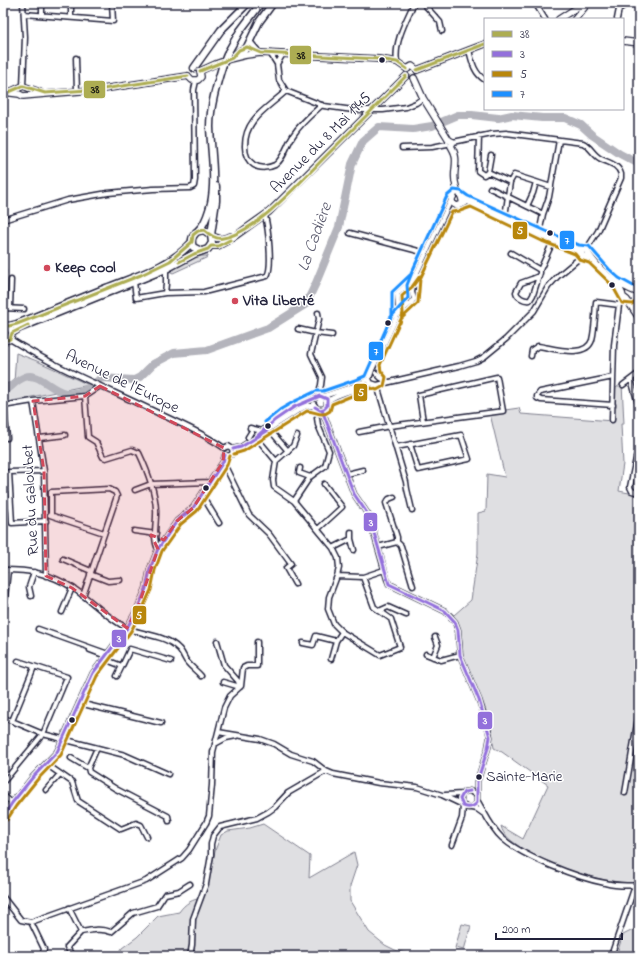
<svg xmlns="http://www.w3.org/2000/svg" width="642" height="959" viewBox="0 0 642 959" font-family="'Indie Flower',sans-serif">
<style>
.green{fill:#dfdfe2;stroke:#80808e}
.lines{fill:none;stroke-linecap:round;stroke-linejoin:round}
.river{stroke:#b4b4bc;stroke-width:8}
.street-casing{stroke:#22223b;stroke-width:7}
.secondary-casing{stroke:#22223b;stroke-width:8}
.primary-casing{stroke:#22223b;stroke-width:9}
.street{stroke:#fff;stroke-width:4}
.secondary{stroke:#fff;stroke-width:5.5}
.primary{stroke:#fff;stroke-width:6}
.primary-bridge-casing{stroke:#22223b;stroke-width:9;stroke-linecap:butt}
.primary-bridge{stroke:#fff;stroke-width:6}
.bus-1-casing{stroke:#fff;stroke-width:6}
.bus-2-casing{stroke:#fff;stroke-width:6}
.bus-3-casing{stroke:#fff;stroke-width:6}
.bus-4-casing{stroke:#fff;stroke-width:6}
.bus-1{stroke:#adad52;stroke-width:3}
.bus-2{stroke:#9370db;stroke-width:3}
.bus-3{stroke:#b8860b;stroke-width:3}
.bus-4{stroke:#1e90ff;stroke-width:3}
.marked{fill:#d1495b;fill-opacity:0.2;stroke:#d1495b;stroke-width:3;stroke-dasharray:8 5;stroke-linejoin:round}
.bus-dot{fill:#22223b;stroke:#fff;stroke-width:1.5}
.poi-dot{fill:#d1495b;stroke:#fff;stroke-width:1.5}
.labels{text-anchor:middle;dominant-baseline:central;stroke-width:3;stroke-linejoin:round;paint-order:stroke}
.bus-label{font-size:15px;fill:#22223b;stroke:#fff;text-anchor:start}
.street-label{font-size:16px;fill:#22223b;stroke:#fff}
.poi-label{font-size:16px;font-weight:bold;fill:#22223b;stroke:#fff;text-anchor:start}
.water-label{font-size:17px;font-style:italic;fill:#5c5c6f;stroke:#fff}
.line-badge{stroke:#fff;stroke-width:1.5}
.badge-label{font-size:11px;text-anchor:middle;font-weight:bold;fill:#fff}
.pale-badge-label{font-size:11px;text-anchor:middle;font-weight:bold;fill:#111}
</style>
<rect width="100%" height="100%" fill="#fff"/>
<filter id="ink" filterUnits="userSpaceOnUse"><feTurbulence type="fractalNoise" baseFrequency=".025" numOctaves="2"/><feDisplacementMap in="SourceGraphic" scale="8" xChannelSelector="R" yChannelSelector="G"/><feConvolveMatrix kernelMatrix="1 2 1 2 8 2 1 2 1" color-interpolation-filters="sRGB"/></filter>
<g filter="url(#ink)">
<path class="green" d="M195 256H208V257L173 273 169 271Z
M16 353 37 361 89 385 3 403V384L14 382Z
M622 383 624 424H621L623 464 619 491 639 495V883C595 883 559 868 520 848V847C512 841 503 836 501 826L523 839 548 785 502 752 494 748 489 722 463 657 461 634 458 623 451 612 454 615 471 600 478 553V513L486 511 487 474 505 477 490 414 505 412V410L519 408 521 414 613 421 615 389Z
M263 824 310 856 309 878 354 852 357 865 350 886V901L369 932 385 945 395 950 416 956H116L118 955 122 948 137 937 158 916 179 912C185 903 193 899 203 898L216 848 221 835 228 831 250 828Z
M462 924 471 926 464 950 455 948Z
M639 927V956H616L623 935Z"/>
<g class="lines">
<path class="river" d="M3 394 5 391C11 387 18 379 25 377 45 370 57 407 88 388 93 385 97 381 101 378L134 380 140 377 153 364 174 353 207 350 268 328 306 304 316 283 339 227 352 164 363 141 379 127 413 129 432 126 458 115H472L498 118 512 115 542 118H565L581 125 592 135 620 154 639 164"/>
<g class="street-casing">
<path id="street" d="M23 3 25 37 23 86
M42 3V15
M71 3V17
M423 3 440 22 442 31
M535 3 545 19
M24 14 113 21 112 3
M617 19 619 9 628 3
M469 50C472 62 474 73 485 80
M270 53 277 64
M283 54 277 64 279 80 286 91 324 106 353 110H383L406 107 416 103 423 98
M76 58 77 91
M397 62C394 42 406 21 414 3
M286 91C268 108 244 119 245 147 245 155 248 161 254 165 260 169 269 168 275 165 285 158 287 143 294 134 301 123 312 114 322 105
M479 136 478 171 484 175 488 172 491 155
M453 142 492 134 506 133 583 143C591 147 593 155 601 159 609 163 618 164 621 174V178L598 231 586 250
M402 148 432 147 447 144
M488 172 510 182
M490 188 543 214 539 234
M527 206 533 193 536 182 551 187
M543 214 549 197 559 140
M505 217 510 182 514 175 536 182
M3 220 68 200 108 193 153 189 190 188 194 186 195 180 194 90 196 81
M350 233 426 253
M511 253 540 270
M3 271V273
M539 276 532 279 521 283 516 292C517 297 524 301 530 300L533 295 540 273V270L554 239
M134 282 136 298 165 293 204 292 267 276C273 267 268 227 265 216
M412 292 415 277
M165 293 166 284V269
M3 308 24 309
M10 308 11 280
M318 313 319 319 311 354 322 377 321 385 319 391 320 396
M397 315 411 303 414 299 412 292 408 289 403 288
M298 329 316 333 332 335
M10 339C58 369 111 390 162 415 183 425 205 434 224 448
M531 356 532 350 538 346C553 348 586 359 592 340 595 328 595 314 596 302L619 305 625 299
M376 373 381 378 388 382
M639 373 631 379 639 407
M371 383 377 385 459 366 476 361 484 357 506 339 534 311 548 287 558 276 582 256
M371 383 369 379 372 370 397 316 398 309 397 294 415 277 451 200
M377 385 406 482 407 489 412 510
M623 385 631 379
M85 396 88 437 96 442 103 457 106 458 132 450 139 453C147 470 155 490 156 509 157 522 152 538 158 549
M33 401 44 471 46 576
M328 401C340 392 357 391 371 383
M314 404 317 409H324L327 406V399
M4 405 7 438
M613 405 541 400 537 398V396L540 392 613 377
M3 406 33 401 85 396 100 386
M322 410 354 494 369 516 387 579 389 584 445 611 455 622 458 630 460 655 479 700 487 724 490 737 488 748 477 782V803L473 807 468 808 461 804V796L464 792 470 791 476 795
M612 420 614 345 619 305
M250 428 262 431
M359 432 390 426 503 411 497 377 419 395 423 421
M275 436 288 451
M248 437 253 429
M256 437 276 461 273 480 274 487 294 501 333 548 338 558 339 568 337 576 329 597 328 609 334 624 342 632 380 655 400 647 391 619 374 607 363 577
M256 437C268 425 280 415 294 407 302 402 311 402 318 396H324L360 384 369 379
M40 438 65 435
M639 444 630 487 632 491 639 493
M396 447 461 435 469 459 418 470 410 444
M224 448 228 446 233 449
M233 449 241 447 297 411 306 406H314
M225 455 229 456 232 454 233 449
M276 461 293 446 297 436
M223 462 249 515 269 534 291 564 286 568 295 584
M300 468 299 473 310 477
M44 471 9 472 12 523 46 521
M347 474 363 470
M135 490 151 484 210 482
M202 495 219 523
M394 497 389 499 386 503 397 537V542L401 546 413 586
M294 501 310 477 325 466 329 451 318 425 317 418
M50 515 104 533
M51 515V492L109 489 115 492 117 496 83 596
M318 529 342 507 324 484
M134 531 156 534
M351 532V539
M378 547 397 542
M333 548 351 539 354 550
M63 559 91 571
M3 570C29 570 50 573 73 588 91 600 107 618 127 628 143 635 165 635 178 648 183 652 184 659 188 663 192 668 197 671 201 676
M90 574 108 581 120 580
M337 576 363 577 384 570
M31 596 29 587 34 572
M379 611 388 607 406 615
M62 612 72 588
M3 616 8 570
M38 629 108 654
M217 641 224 665 238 681 240 687
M303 643 313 645 316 636 336 641
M90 650 106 656
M426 654 441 660 460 655
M433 657 438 645 435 637
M104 659 122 666 130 649 171 661
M331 659 336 641 342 632
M34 667 12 721 43 734 125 755 168 774
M117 676 122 666
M223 682 240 687
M79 703 161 723
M3 718 12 721
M218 732 260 739 274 744 291 754 313 761 326 771 333 774 379 783 417 787 442 795 461 804
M215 744 226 738 236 736
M97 748 88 768 89 772 116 789 168 816 169 821
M71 758 88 768
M46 764 72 782 78 801 121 829 136 823 141 825 147 837
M3 778 5 780 43 734 67 677 18 661
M46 790 60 774
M625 793 639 712
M3 795 12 803
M445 795 462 794
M477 800C485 813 491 828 502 838 523 857 578 878 605 883 616 886 628 886 639 885
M471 808 477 809 484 814
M3 817 12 803 33 777 57 752 93 673 127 628 137 610 146 589 150 569 158 549 177 521 193 508 223 462 225 455
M452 845 462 818 463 806
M3 897 21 920 31 922 146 881 182 858 189 850 206 823 209 816 212 785 213 752 224 708 230 696 241 686 243 668 247 666H257V642
M69 908 81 932C92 930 101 928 111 932L133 913 157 906 165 894 179 891 190 884
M31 922 44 949 42 956
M72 956 67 947 81 932
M190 956 192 945 193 919 206 884 211 855V844L213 836 220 827 257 818 268 812 275 807 288 793 326 771
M611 956 635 886"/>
</g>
<g class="secondary-casing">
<path id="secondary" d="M559 19 584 3
M575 19 588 3
M623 41 639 43
M232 57C241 48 245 46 257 51
M407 69 412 66 417 70
M417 70 485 44
M200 71C220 61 239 55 261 53L379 59 397 62 407 69
M188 76 192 80H198L201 77 200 71
M414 78 423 98 449 140 453 142 451 146
M3 92 19 94 23 96 103 89 188 76
M10 92 23 86 40 92
M451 146C461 161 451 172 456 186 457 193 464 196 462 203
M456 188 454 195 452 199V203L457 206 465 203
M463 199 544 236 578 250H586C598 270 617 285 639 293
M212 236 221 239 231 236
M211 246H218L231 239 269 212 406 76
M578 250 583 256 591 258
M616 282 622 293 623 297 627 300 639 318"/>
</g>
<g class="primary-casing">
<path id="primary" d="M250 43 256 50
M228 52 240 31 261 3
M241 55 247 47 259 22 273 3
M194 68 221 30 248 3
M211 235 216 201V186
M201 251 193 247C189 236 196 234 202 226 206 220 209 211 211 203 216 179 211 152 210 127 210 107 216 87 222 67
M3 325 9 326 12 333 10 339 3 341
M9 326 17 324C47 312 76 300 106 288 136 276 170 267 192 242
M12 333 20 328 166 269 194 254 208 249 212 243 211 235 204 230 196 232"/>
</g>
<use href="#street" class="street"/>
<use href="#secondary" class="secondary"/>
<use href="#primary" class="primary"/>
<g class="primary-bridge-casing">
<path id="primary-bridge" d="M222 67 228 52"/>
</g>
<use href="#primary-bridge" class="primary-bridge"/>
<g class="bus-1-casing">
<path id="bus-1" d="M417 70 485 44
M200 71 232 58 239 50 247 47 261 53 379 59 397 62 407 69
M3 92H9L23 86 45 93 103 89 188 76
M179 262 194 254 208 249 211 246H218L230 240
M3 325 9 326 17 324 141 275 170 261 192 242 193 235 198 231 204 230C209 234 216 240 223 238 257 232 301 181 326 156 353 129 379 103 406 76
M3 341 10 339 12 333 28 325"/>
</g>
<g class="bus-2-casing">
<path id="bus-2" d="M322 410 354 494 369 516 389 584 445 611 455 622 458 630 460 655 479 700 490 737 488 748 477 782V803C473 807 469 809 463 806L460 799 464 792 470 791
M256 437 275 420 294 407 320 396 327 399V406L324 409 320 410 315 407
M233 449 241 447 267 431
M3 817 12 803 33 777 57 752 93 673 127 628 137 610 146 589 150 569 158 549 177 521 193 508 223 462 225 455"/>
</g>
<g class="bus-3-casing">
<path id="bus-3" d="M400 323 403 313 402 296 412 287 420 276
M234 454 244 451 307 411C316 411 321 418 330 411L332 404 371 388 377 390 384 386 386 377 381 371 380 365 401 319 418 303 420 279 452 212 460 211 471 207 542 241 575 254 580 260 589 263 612 285 622 303 632 304 639 300
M7 820 16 806 37 780 61 755 97 676 131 631 141 612 151 590 155 570 162 551 181 524 197 511 227 465 230 456"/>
</g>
<g class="bus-4-casing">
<path id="bus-4" d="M390 318 408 298 407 285 413 270
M265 422 281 409 295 401 316 391H323L358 379 365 376 392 315V292L411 274 447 196 454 190 461 191 468 196 546 231 579 245 589 246 609 269 619 278 637 288C640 295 635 302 639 309"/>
</g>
<use href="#bus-1" class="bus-1"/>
<use href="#bus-2" class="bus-2"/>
<use href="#bus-3" class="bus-3"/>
<use href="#bus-4" class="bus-4"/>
</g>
</g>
<path class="marked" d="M100 386 224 448 223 462 193 508 177 521 164 540 151 535 158 549 137 610 127 628 72 588 46 576 44 471 33 401 85 396Z"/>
<g class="bus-dot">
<circle cx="382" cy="60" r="3.5"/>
<circle cx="550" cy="233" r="3.5"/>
<circle cx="612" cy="285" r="3.5"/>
<circle cx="388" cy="323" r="3.5"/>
<circle cx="268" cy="426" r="3.5"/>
<circle cx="206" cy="488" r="3.5"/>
<circle cx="72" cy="720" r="3.5"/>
<circle cx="479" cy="777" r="3.5"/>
</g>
<g class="poi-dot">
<circle cx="47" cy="268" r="4"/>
<circle cx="235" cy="301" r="4"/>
</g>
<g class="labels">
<g class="bus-label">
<text x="486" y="777">Sainte-Marie</text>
</g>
<g class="street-label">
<text transform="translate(321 143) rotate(-45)">Avenue du 8 Mai 1945</text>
<text transform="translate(122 382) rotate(26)">Avenue de l'Europe</text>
<text transform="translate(31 500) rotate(-93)">Rue du Galoubet</text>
</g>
<g class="poi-label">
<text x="55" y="268">Keep cool</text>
<text x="243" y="301">Vita Liberté</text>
</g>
<g class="water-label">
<text transform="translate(315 237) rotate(-70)">La Cadière</text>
</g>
</g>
<g class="line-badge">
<rect x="289" y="45" width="23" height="20" rx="4" fill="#adad52"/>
<rect x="83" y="80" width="23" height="19" rx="4" fill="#adad52"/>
<rect x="512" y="221" width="16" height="19" rx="4" fill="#b8860b"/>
<rect x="559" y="230" width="16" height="20" rx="4" fill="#1e90ff"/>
<rect x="368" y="341" width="16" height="20" rx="4" fill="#1e90ff"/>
<rect x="353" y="383" width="15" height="19" rx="4" fill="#b8860b"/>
<rect x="363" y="512" width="15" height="20" rx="4" fill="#9370db"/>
<rect x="132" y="605" width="15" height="20" rx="4" fill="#b8860b"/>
<rect x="111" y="629" width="16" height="19" rx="4" fill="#9370db"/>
<rect x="477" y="711" width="16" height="19" rx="4" fill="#9370db"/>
</g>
<g class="badge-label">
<text x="520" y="234">5</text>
<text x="567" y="244">7</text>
<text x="376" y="355">7</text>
<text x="361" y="396">5</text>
<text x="371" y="526">3</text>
<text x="139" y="619">5</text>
<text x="119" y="642">3</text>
<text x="485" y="724">3</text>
</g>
<g class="pale-badge-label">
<text x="301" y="59">38</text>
<text x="95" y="93">38</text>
</g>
<rect width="642" height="959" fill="none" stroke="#fff" stroke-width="16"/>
<rect x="8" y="8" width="626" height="943" fill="none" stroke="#22223b" stroke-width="1.5" filter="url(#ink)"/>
<rect x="484" y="18" width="140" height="92" fill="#ffffff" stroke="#a7a7b1"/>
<rect x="492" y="31" width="20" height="6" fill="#adad52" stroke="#a7a7b1"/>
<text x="520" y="38" font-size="12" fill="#22223b">38</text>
<rect x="492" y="51" width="20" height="6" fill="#9370db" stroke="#a7a7b1"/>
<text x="520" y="58" font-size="12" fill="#22223b">3</text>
<rect x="492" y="71" width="20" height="6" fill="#b8860b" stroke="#a7a7b1"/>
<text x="520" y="78" font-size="12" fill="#22223b">5</text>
<rect x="492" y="91" width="20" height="6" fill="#1e90ff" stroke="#a7a7b1"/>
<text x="520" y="98" font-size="12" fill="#22223b">7</text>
<path d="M496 933v6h126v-6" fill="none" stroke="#22223b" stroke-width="2"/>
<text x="502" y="933" font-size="12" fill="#22223b" stroke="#ffffff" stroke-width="3" paint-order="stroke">200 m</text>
</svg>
